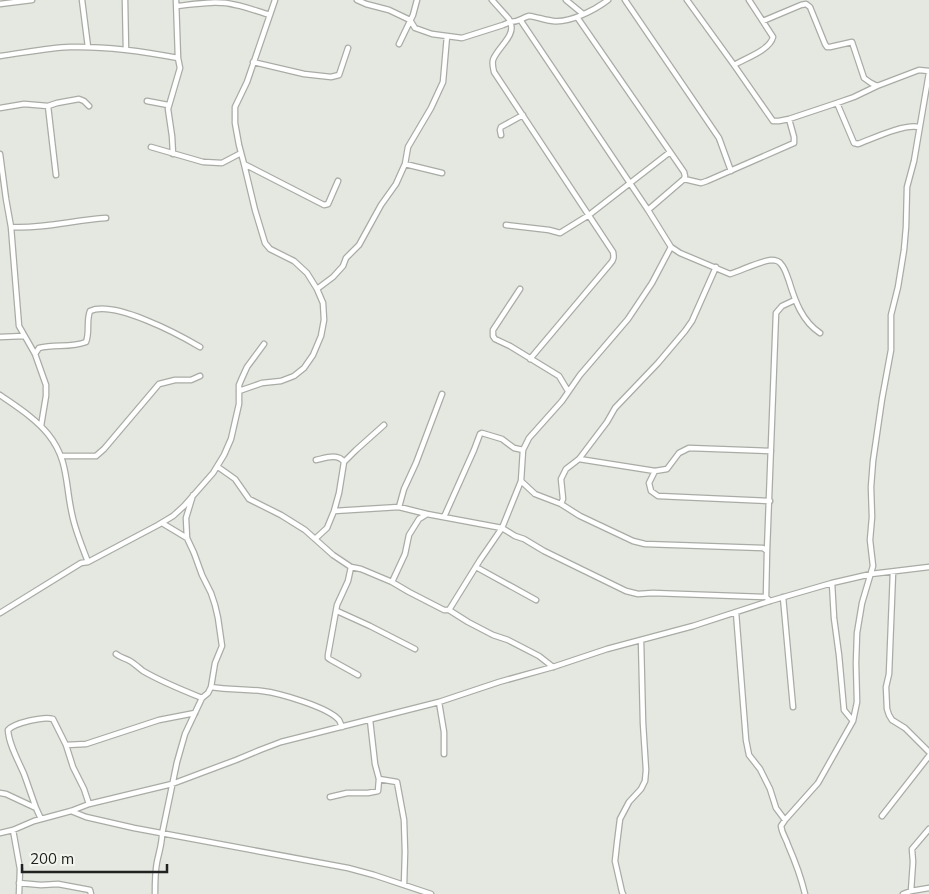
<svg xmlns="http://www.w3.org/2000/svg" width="929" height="894" viewBox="0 0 929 894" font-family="Mulish,sans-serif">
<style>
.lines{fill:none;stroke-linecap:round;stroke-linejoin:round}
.minor-casing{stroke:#a8aca5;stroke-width:7}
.minor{stroke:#fff;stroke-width:4.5}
</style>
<rect width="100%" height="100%" fill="#e4e8e0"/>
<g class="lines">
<g class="minor-casing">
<path id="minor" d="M82 0 88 47
M125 0 126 50
M357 0 366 4 389 10 410 20 415 28 432 34 462 38 503 25 510 22C517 35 497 48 493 60 492 64 493 68 494 72L613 252C614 257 614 260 610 264L530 359
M492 0 509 19 510 22C520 22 521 18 529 16 537 17 545 20 553 21 570 23 595 10 608 0
M566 0 583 14
M625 0 719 138 731 171
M687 0 734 65 773 121H779L789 119 837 103 854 97 877 86 919 70 929 71
M0 4 32 0
M177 6C196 4 217 0 236 5 247 7 259 12 270 15
M577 17 684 172 685 176 684 179 648 210
M521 21 648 210 671 247 680 253 730 274C743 270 757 262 771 260 774 260 779 261 781 264 785 268 787 276 789 281 795 301 802 321 820 333
M763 21 801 5 806 4 810 7 825 44 827 47H830L852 42 864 78 871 83 877 86
M399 44 413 15 417 0
M0 56C23 53 46 48 70 47 106 46 142 51 178 58
M253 62 304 74 331 77 339 75 348 48
M734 65C746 58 770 50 773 37L749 0
M147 101 168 105
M837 103 854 143 858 144C874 138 903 124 919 127
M48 106 56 175
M0 108 24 104 48 106 57 103 79 99 84 101 89 106
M501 135 500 130 501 127 523 115
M151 147 203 162 222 163 241 153
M0 154 6 199 11 227 19 326 35 354 46 385V396L41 426
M173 154 172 136 168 109 180 68 178 58 176 0
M244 164 324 205 328 204 338 181
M442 173 405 164 408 147 431 108 443 82 447 36
M684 179 701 183 707 181 794 143V137L789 119
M506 225 549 230 560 233 589 215 670 152
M11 227C43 229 74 220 106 218
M317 289 333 277 343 266 346 258 359 245 381 205 396 184 405 164
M520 289 493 330V336L495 339 510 346 559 376 568 391
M0 337 24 336
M35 354 39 348C55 344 71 348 86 342 90 332 86 321 90 311 114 300 178 334 200 347
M239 391 262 383 281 381 294 376 304 368 313 355 321 336 324 320 323 303 317 289 307 273 294 261 270 249 265 243 255 210 244 164 239 145 235 123V107L247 82 275 0
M0 395C17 407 35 418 48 434 69 460 65 484 72 514 75 530 82 546 88 562
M61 456H96L104 449 159 384 175 380H191L200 376
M579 459 655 471 667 469 679 453 689 448 771 451
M316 460C325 458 338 453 344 462
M218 467 235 479 249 499 281 515 305 530 333 555 351 567 361 569 392 582 409 592 444 610H449L468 622 493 635 508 640 539 656 553 667
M655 471 649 483 651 491 658 496 770 501
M521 481 535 494 561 504 580 516 633 541 645 544 763 548 767 551 766 597
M561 504 563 499 561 479 566 469 579 459 607 422 615 408 658 363 685 331 692 321 716 267
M399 507 404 489 416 463 442 394
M334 511 399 507 427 514
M444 517 474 450 480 434 482 433 502 439 514 448 523 450
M162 523 187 538
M315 539 327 528 334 511 339 493 344 462 356 450 384 425
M767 551 776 313 782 306 795 300
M351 567 348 581 337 605 328 655V658L331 660 358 675
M476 567 536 600
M893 572 889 674 886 687 887 709 889 715 892 720 905 728 929 752
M392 582 405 554 409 535 419 519 427 514 502 528 515 536 524 539 544 551 626 591 638 594 653 593 766 597 770 601
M832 583 834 618 839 655 844 710 853 721
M783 597 793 707
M449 610 480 560 502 528 521 481 523 450 529 438 562 401 580 375 628 319 652 283 671 247
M337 611 370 626 415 649
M736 612 746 740 749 755 760 769 770 789 776 808 785 820
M0 613 81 563 88 562 158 525 173 516 184 506 213 473 224 455 231 439 239 404V385L242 378 247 367 264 344
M116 654C121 658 125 658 130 661 135 664 139 668 143 671 162 682 182 690 202 698
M211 687C228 690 245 689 262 691 279 693 328 707 339 720 340 722 341 724 342 727
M439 702 444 732V754
M370 720 375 764 379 779 397 782 404 820 405 852 404 885
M66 745 86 744 159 720 195 713
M0 793 6 794 36 808 41 819
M330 797 347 793H368L378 791 379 779
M36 808C32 797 28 785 24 774 18 760 9 745 8 730 14 723 44 716 53 719L66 745 73 767 84 789 89 804
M71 811 86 817 134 828 348 868 374 875 431 894
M882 816 929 756
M13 830 20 869 19 894
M0 833 13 830 34 821 71 811 89 804 172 784 236 760 260 750 281 742 439 702 499 682 553 667 607 649 693 626 770 601 832 583 871 574 929 567
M19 883 41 885 58 884 90 890 91 894
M911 891 913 862 912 849 929 829
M155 894C155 883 155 872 157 862 159 852 162 844 162 834L177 762 185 734 202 698 208 693 211 687 215 663 222 646 218 618 215 605 211 593 202 575 194 553 187 538 186 518 193 495
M623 894 622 892 615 861 617 843 620 819 629 802 641 789 645 781 646 770 643 723 641 640
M805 894C801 877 795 861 788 845 786 838 782 834 781 826L785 820 818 783 853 721 857 702 856 663 857 633 862 603 873 566 870 540 872 517 871 487 873 461 882 399 891 350V315L898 287 904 250 906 227 907 187 914 161 929 73
M903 894 911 891 929 888"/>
</g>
<use href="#minor" class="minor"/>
</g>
<path d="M22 864v8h145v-8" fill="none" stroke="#212220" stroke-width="2.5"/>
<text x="30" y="864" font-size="15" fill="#212220" stroke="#f1f5ed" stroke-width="4" paint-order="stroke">200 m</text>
</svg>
